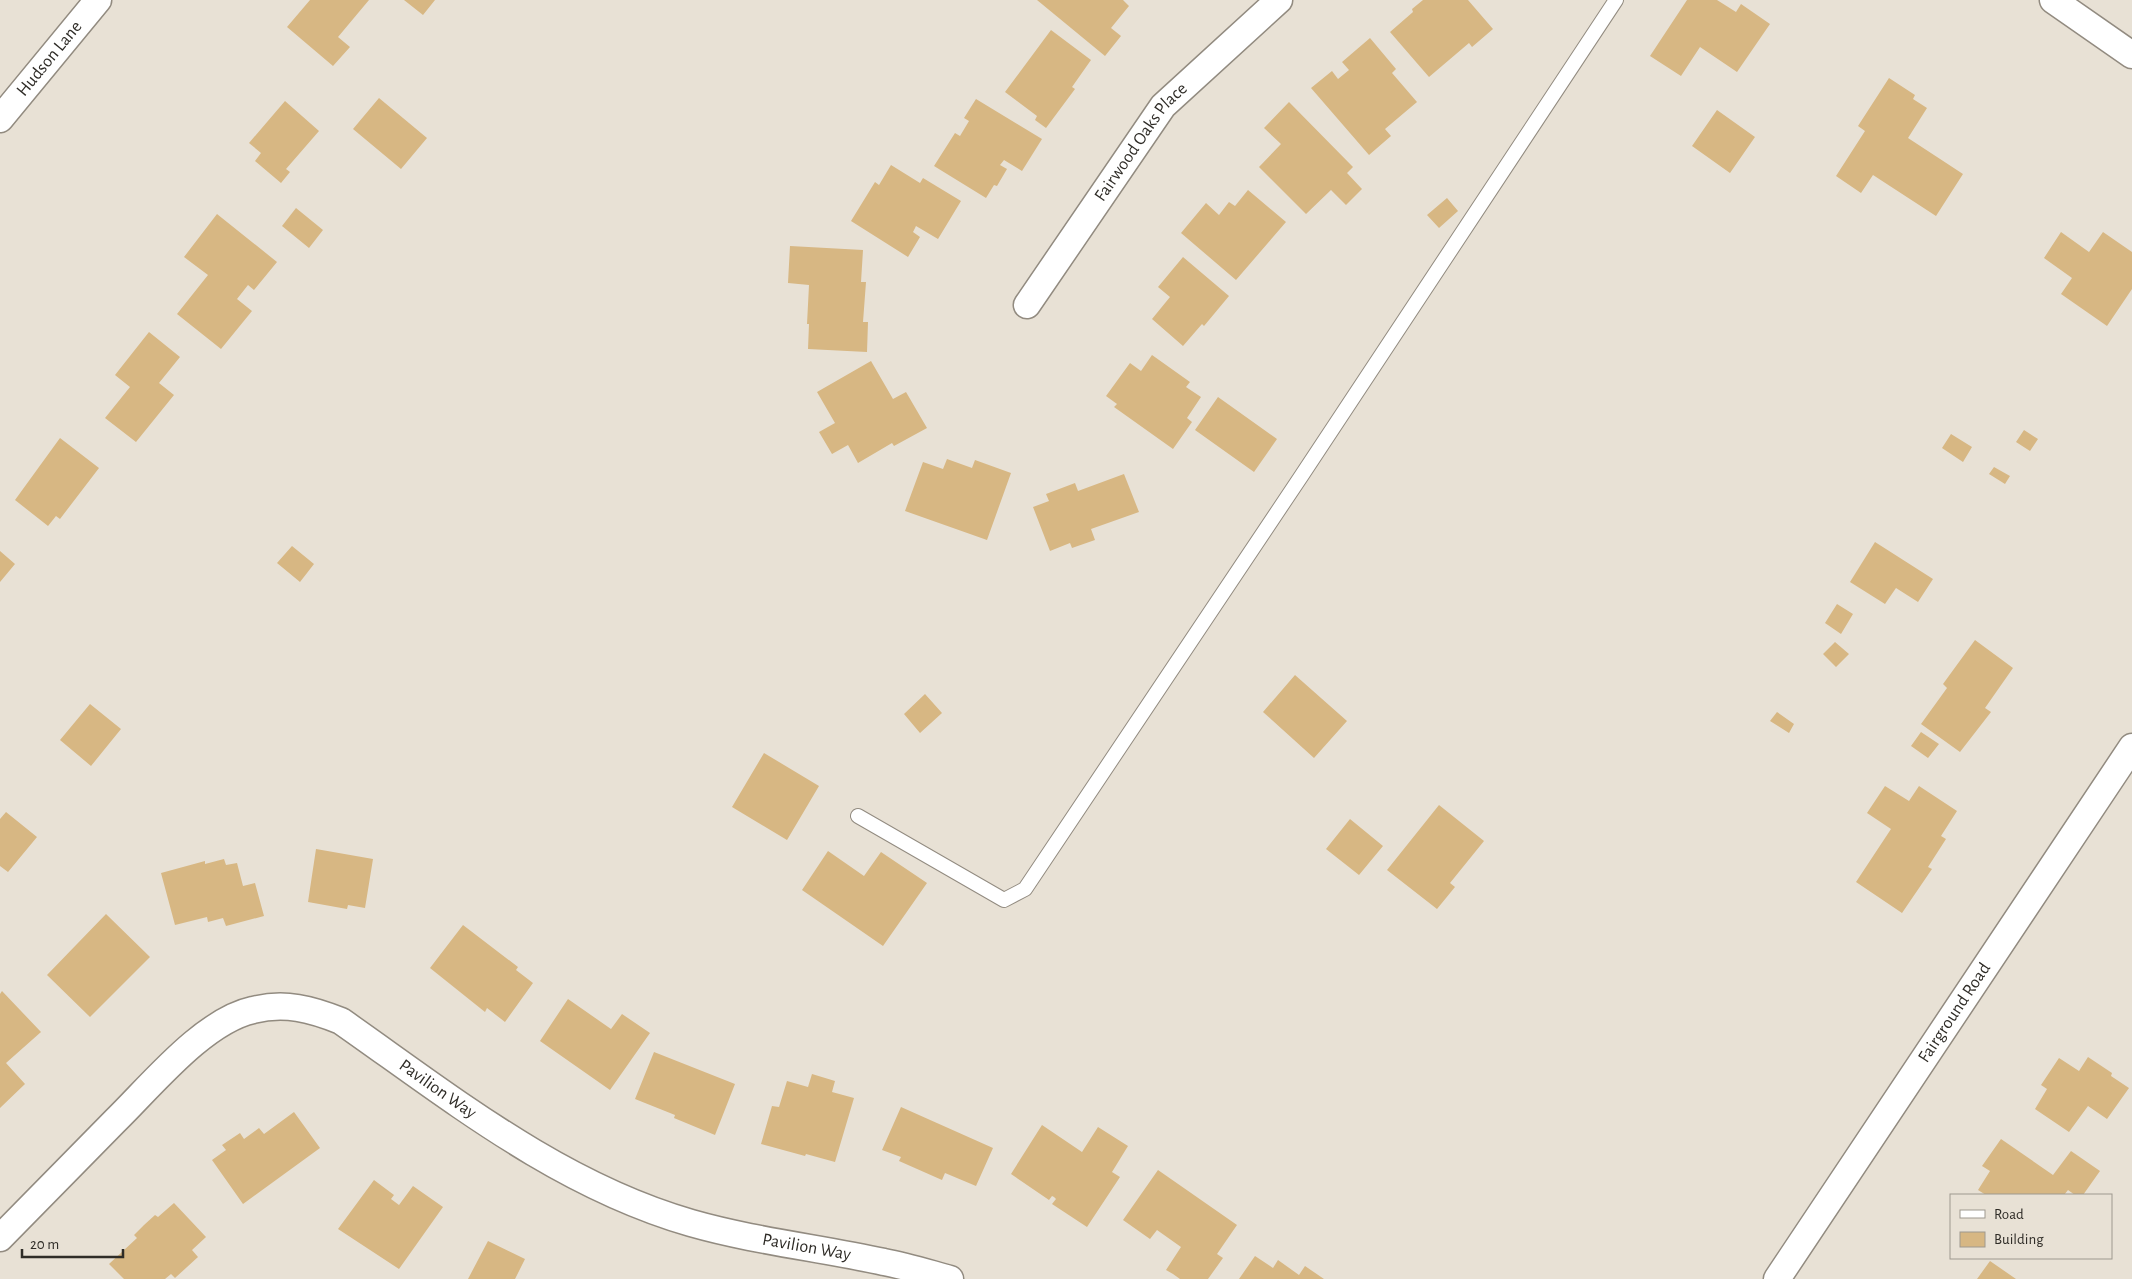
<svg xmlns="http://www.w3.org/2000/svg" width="2132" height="1279" viewBox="0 0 2132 1279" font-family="'Alegreya Sans',sans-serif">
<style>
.building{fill:#d7b783}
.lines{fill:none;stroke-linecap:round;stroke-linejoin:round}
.lane-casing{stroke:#928b80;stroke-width:16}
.street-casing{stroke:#928b80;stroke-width:29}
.lane{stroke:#fff;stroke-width:14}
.street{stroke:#fff;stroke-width:26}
.labels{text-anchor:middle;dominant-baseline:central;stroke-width:5;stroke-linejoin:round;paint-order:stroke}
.street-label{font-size:18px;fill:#2f2c27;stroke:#e8e1d5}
</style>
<rect width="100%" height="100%" fill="#e8e1d5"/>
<path class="building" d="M310 0H369L338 37 350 47 333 66 287 27Z
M404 0H435L423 15Z
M1037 0H1123L1129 6 1111 28 1121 36 1105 56Z
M1423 0H1468L1493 29 1472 47 1469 43 1429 77 1390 32 1413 12 1412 9Z
M1687 0H1717L1736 12 1741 4 1770 24 1737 72 1700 47 1681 76 1650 56Z
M1051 30 1091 60 1072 87 1075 89 1046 128 1035 120 1037 116 1005 92Z
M1370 38 1396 69 1392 73 1417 102 1385 129 1391 136 1369 155 1311 88 1332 71 1338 79 1349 70 1342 62Z
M1889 78 1915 95 1913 99 1927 108 1908 138 1963 174 1936 216 1873 175 1861 193 1836 176 1865 131 1858 126Z
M379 98 427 138 401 169 353 129Z
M976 99 1042 139 1022 171 1004 160 1000 165 1007 169 997 186 994 185 986 198 934 166 955 133 960 136 969 121 964 118Z
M285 101 319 131 286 169 290 172 281 183 255 161 261 153 249 143Z
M1289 102 1353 167 1347 173 1362 189 1346 205 1331 190 1306 214 1259 167 1281 144 1264 128Z
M1717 110 1755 137 1730 173 1692 146Z
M891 165 920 183 923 178 961 201 938 239 916 226 913 232 920 237 908 257 851 221 875 182 879 185Z
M1248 190 1286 222 1236 280 1181 233 1206 203 1219 215 1229 202 1235 206Z
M1447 198 1458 211 1439 228 1427 215Z
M296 208 323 230 309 248 282 226Z
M217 214 277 262 254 290 248 285 237 299 252 311 221 349 177 314 208 275 184 257Z
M2061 232 2089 252 2103 232 2132 252V289L2107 326 2061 294 2072 278 2044 258Z
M790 246 863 250 861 282H866L863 322H868L867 352 808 349 809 324H807L809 285 788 283Z
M1183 257 1229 296 1204 326 1202 324 1183 346 1152 319 1170 297 1158 287Z
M149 332 180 357 159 383 174 395 136 442 105 418 130 387 115 375Z
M1152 355 1190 382 1186 387 1201 397 1187 418 1192 422 1173 449 1114 407 1117 404 1106 396 1130 363 1141 371Z
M871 361 893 399 906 392 927 428 894 446 892 443 858 463 848 445 832 454 819 432 835 423 817 392Z
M1218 397 1277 439 1254 472 1195 430Z
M2024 430 2038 439 2030 451 2016 442Z
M1951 434 1972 447 1963 462 1942 448Z
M60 438 99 468 60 519 56 516 48 526 15 500Z
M947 459 972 468 975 460 1011 473 987 540 905 511 923 462 943 469Z
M1994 467 2010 476 2005 484 1989 474Z
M1124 474 1139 512 1091 529 1095 540 1072 548 1070 543 1050 551 1033 507 1049 501 1046 494 1075 483 1078 491Z
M1875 542 1933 579 1918 602 1896 588 1885 604 1850 582Z
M292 546 314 564 300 582 277 563Z
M0 551 15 564 0 582Z
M1837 604 1853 614 1841 634 1825 623Z
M1975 640 2013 668 1985 708 1991 712 1960 752 1921 724 1947 688 1943 684Z
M1835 642 1849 654 1836 667 1823 654Z
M1295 675 1347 721 1314 758 1263 712Z
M925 694 942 713 920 733 904 714Z
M90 704 121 729 91 766 60 740Z
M1777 712 1794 724 1789 733 1770 721Z
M1921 732 1939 744 1928 758 1911 746Z
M764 753 819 786 787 840 732 807Z
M1885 786 1909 801 1919 786 1957 811 1941 836 1946 839 1928 867 1932 869 1902 913 1856 882 1891 829 1867 813Z
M1439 805 1484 841 1450 883 1455 887 1437 909 1387 870Z
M6 812 37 837 8 872 0 866V819Z
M1350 819 1383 846 1359 875 1326 849Z
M316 849 373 859 365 908 348 905 347 909 308 902Z
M828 851 864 876 881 852 927 883 883 946 802 890Z
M224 859 226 865 237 863 243 886 255 883 264 916 226 926 223 918 208 922 207 917 175 925 161 873 205 861V864Z
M106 914 150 957 90 1017 47 975Z
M463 925 518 967 516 970 533 983 505 1022 487 1008 485 1012 430 968Z
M2 991 41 1032 6 1063 25 1084 0 1108V994Z
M568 999 611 1029 622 1014 650 1033 610 1090 540 1041Z
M654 1052 735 1084 715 1135 674 1118 675 1115 635 1099Z
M2088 1057 2112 1073 2111 1076 2129 1088 2107 1119 2088 1106 2069 1132 2035 1109 2047 1089 2041 1085 2059 1058 2079 1071Z
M812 1074 835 1081 832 1092 854 1098 835 1162 806 1154 805 1156 761 1144 772 1106 779 1107 787 1081 808 1087Z
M901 1107 993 1148 976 1186 945 1173 942 1180 899 1161 901 1157 882 1150Z
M294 1112 320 1148 243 1204 212 1160 226 1150 222 1145 240 1133 244 1139 259 1128 264 1134Z
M1042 1125 1082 1152 1098 1127 1128 1146 1112 1172 1120 1177 1087 1227 1052 1204 1056 1199 1054 1197 1052 1196 1049 1200 1011 1174Z
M2001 1139 2053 1175 2071 1151 2100 1171 2083 1195H2075L2068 1190 2064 1195H1986L1978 1190 1990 1171 1982 1166Z
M1158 1170 1237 1225 1217 1254 1223 1258 1208 1279H1180L1173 1274 1166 1270 1181 1247 1157 1230 1150 1239 1123 1220Z
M374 1180 394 1195 391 1199 399 1205 413 1186 443 1207 399 1269 338 1229Z
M174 1203 206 1237 192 1250 198 1257 175 1278 171 1274 165 1279H124L109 1264 137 1238 134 1235 144 1225 155 1215 158 1217Z
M488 1241 525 1259 515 1279H468Z
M1255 1256 1273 1268 1278 1260 1299 1275 1305 1266 1324 1279H1239Z
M1990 1261 2016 1279H1977Z"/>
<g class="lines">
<g class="lane-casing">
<path id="lane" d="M858 816 1004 900 1025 889 1302 475 1616 0"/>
</g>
<g class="street-casing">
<g id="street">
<path d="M2053 0 2132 55"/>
<path id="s1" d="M0 119 98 0"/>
<path id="s2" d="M1027 305 1163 106 1279 0"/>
<path id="s3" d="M0 1238C38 1199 77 1160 115 1121 151 1086 203 1021 253 1010 285 1002 311 1009 341 1021 451 1098 559 1185 691 1223 754 1241 820 1248 884 1262 906 1266 928 1273 950 1279"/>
<path id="s4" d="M1777 1279 2132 747"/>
</g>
</g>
<use href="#lane" class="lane"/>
<use href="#street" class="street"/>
</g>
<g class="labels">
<g class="street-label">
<text stroke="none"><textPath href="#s1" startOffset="78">Hudson Lane</textPath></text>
<text stroke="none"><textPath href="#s2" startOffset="199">Fairwood Oaks Place</textPath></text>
<text stroke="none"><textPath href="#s4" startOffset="320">Fairground Road</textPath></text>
<text stroke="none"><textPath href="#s3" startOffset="552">Pavilion Way</textPath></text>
<text stroke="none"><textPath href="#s3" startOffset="958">Pavilion Way</textPath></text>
</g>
</g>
<rect x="1950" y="1194" width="162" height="65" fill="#e8e1d5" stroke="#9e998f"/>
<rect x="1960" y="1210" width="25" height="8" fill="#ffffff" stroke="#9e998f"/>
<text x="1994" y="1219" font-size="15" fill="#2f2c27">Road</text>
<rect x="1960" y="1232" width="25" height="15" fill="#d7b783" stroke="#9e998f"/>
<text x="1994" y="1244" font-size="15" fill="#2f2c27">Building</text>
<path d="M22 1249v8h101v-8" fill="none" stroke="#2f2c27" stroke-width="2.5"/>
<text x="30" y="1249" font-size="15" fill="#2f2c27" stroke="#e8e1d5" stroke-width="4" paint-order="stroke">20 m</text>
</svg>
